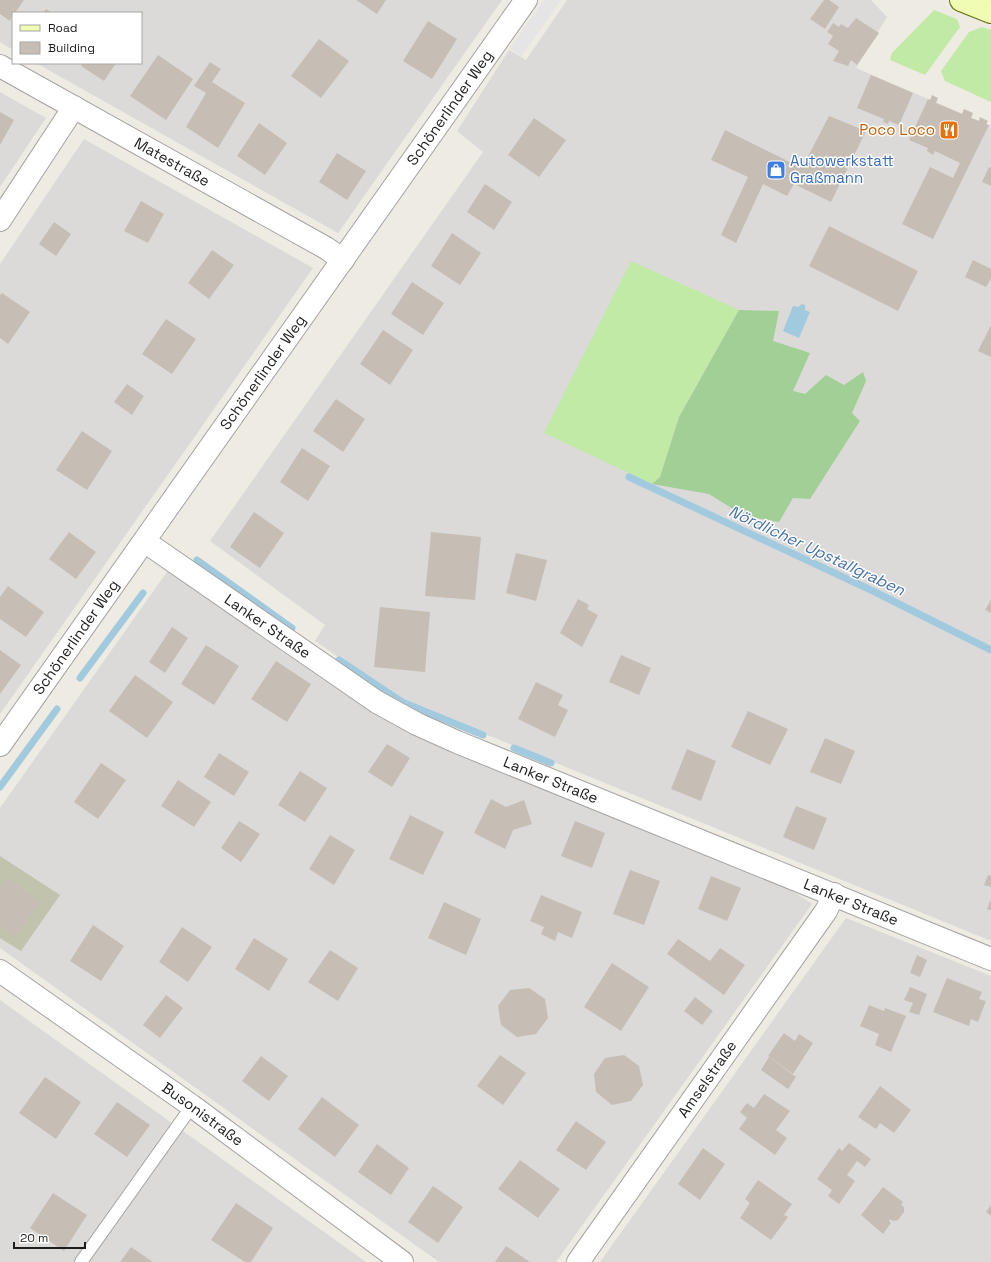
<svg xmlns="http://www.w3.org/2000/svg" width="991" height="1262" viewBox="0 0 991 1262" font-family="'Space Grotesk',sans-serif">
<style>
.residential{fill:#dbdad9}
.construction{fill:#c1c3ad}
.grass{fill:#c1eaa6}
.forest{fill:#a1cf95}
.parking{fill:#e5e5e5}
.water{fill:#a1cade}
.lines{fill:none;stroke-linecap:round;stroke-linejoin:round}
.stream{stroke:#a1cade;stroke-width:7}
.building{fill:#c6beb5}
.lane-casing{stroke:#a4a4a4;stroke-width:14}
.street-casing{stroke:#a4a4a4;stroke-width:24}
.secondary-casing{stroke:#5e7502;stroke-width:24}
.lane{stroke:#fff;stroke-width:12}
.street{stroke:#fff;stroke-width:22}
.secondary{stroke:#f0fbb3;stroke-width:22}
.labels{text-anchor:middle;stroke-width:3;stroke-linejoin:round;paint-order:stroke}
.street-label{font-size:15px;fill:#1d1d1d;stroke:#fff}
.food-label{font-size:15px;fill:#c56008;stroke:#fff;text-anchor:end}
.shop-label{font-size:15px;fill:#366cbe;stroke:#fff;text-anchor:start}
.water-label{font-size:16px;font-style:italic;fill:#4771ae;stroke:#fff}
</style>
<rect width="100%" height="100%" fill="#eeebe2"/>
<!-- residential -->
<path class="residential" d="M0 0H502L338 233 36 63H141V13H13V50L0 42Z
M567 0H871L887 17 856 68 991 126V941L402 700 315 641 325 625 210 541 483 152 457 131 509 50 526 60Z
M0 92 46 118 0 187Z
M84 139 313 268 0 714V264Z
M169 569 385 718 438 746 788 888 812 904 556 1262H439L0 948V808Z
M846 918 991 976V1262H600Z
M0 1000 366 1262H0Z"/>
<!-- construction -->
<path class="construction" d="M0 856 60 895 21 951 0 938Z"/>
<!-- grass -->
<path class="grass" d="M934 10 957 19 960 27 925 75 890 60 892 53Z
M982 27 991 30V102L945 81 941 71 969 32Z
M631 261 739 310 679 416 660 477 652 484 544 433Z"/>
<!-- forest -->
<path class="forest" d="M739 310 779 311 773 341 810 353 793 391 805 394 826 375 844 385 863 372 866 381 852 413 860 421 810 499 793 498 779 522 744 516 709 494 652 484 660 477 679 417Z"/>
<!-- parking -->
<path class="parking" d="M544 0H561L521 57 510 48Z"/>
<!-- water -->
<path class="water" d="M802 304 805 305V310L810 312 799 338 783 331 793 306 798 307Z"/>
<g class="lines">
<!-- stream -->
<path class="stream" d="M629 477 875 592 991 650
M197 560 292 628
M339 660 402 702 483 735
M80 678 143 593
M514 748 551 763
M0 787 57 709"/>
</g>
<!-- building -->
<path class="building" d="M0 0H24L15 13H13L10 21 0 14Z
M356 0H386L377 14Z
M824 0H829L839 7 825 29 810 19Z
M46 9 52 13H43Z
M856 18 879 33 857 65 851 60 848 66 833 61 839 51 828 44 833 36 827 32 833 23 839 27 841 24 848 28Z
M428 21 457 39 432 79 403 61Z
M319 39 349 61 321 98 291 76Z
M158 55 193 79 166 120 130 96Z
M210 62 221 69 212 82 245 103 218 148 186 127 206 93 194 86Z
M83 63H116L104 81 81 66Z
M871 75 913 93 899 125 889 121 888 124 883 122 884 119 857 108Z
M932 95 938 98 936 103 962 114 964 109 973 113 971 118 979 121 980 117 988 121 986 124 989 125 933 239 902 224 930 167 953 178 960 163 935 151 933 155 927 151 928 148 909 140 928 99 930 100Z
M0 112 14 120 0 145Z
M829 116 866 131 831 202 794 184 787 196 763 184 736 243 721 235 748 177 711 160 725 130 802 168Z
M534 118 566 140 539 177 508 155Z
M259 123 287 143 265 175 237 156Z
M337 153 366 171 347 200 319 182Z
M989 167 991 168V186L982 182Z
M485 184 512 202 494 230 467 212Z
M141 201 164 214 148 243 124 231Z
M54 222 71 234 56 256 39 244Z
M829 226 918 271 898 311 809 266Z
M452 233 481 253 460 285 431 266Z
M212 250 234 265 209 299 188 283Z
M973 260 991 269V279L986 287 965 277Z
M412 282 444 303 423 335 391 314Z
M2 293 30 312 8 344 0 338V295Z
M166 319 196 339 172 374 142 354Z
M991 325V357L978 351Z
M383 330 413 350 390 385 360 364Z
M127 384 144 396 132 415 114 402Z
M336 399 365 419 343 452 313 431Z
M82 431 112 451 87 490 56 470Z
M302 448 330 466 308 501 280 482Z
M254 512 284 533 260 568 230 547Z
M69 532 96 552 76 579 49 559Z
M431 532 481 537 475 600 425 596Z
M516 553 547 560 536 601 506 593Z
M8 586 44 612 26 637 0 619V597Z
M578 599 589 605 587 609 598 615 582 647 560 633Z
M991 600V613L985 610Z
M380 607 430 612 425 672 374 667Z
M172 627 188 638 165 673 149 662Z
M206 645 239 666 214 705 181 684Z
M0 650 21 665 0 694Z
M621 655 651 668 639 695 609 682Z
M276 661 311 684 287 722 251 699Z
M135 675 173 702 147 738 109 711Z
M536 682 563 695 558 705 568 710 555 737 518 719Z
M748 711 788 729 770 765 731 747Z
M825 738 855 751 841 784 810 772Z
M387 744 410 758 392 787 368 772Z
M687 749 716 761 701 801 671 789Z
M219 753 249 772 234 796 204 777Z
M101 763 126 780 98 819 74 802Z
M300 771 327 788 305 822 278 805Z
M178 780 211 802 194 827 161 806Z
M491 799 506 807 524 800 532 824 513 830 505 849 474 833Z
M796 806 827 818 814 850 783 837Z
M410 815 444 832 423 875 389 859Z
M239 821 260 834 241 862 221 848Z
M575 821 605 833 592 868 561 856Z
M330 835 355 850 334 885 309 869Z
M630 870 660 881 644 925 613 914Z
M988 875 991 876V887L984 885Z
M711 876 741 888 727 921 698 909Z
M7 878 41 902 16 937 0 926V888Z
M541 895 582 912 572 938 558 932 555 941 541 934 544 927 530 921Z
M991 899V910L987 909Z
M444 902 481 919 466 955 428 938Z
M93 925 124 946 101 981 70 961Z
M182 927 212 947 188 982 159 962Z
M254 938 288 959 269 991 235 969Z
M678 939 710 961 720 948 745 965 724 995 667 954Z
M330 950 358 968 338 1001 308 982Z
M917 955 927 960 920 977 910 973Z
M612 963 649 987 621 1031 584 1007Z
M947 978 982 992 979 999 986 1001 978 1022 971 1019 969 1026 933 1012Z
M910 987 927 994 919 1015 909 1012 913 1003 904 1000Z
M529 988 545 999 548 1018 536 1034 517 1037 501 1025 498 1006 510 990Z
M166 995 183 1008 160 1038 143 1025Z
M695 997 713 1011 702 1025 684 1011Z
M869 1005 884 1011 885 1008 906 1016 891 1052 875 1045 879 1034 860 1026Z
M784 1033 795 1041 799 1034 813 1043 793 1074 768 1056Z
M500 1055 526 1073 503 1105 477 1086Z
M624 1055 639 1066 643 1085 631 1101 612 1105 596 1092 594 1074 605 1058Z
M261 1056 288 1076 269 1101 242 1081Z
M769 1057 796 1077 788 1089 761 1070Z
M45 1077 81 1102 56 1139 19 1113Z
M880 1086 911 1110 894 1133 880 1123 876 1129 858 1117Z
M764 1094 790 1111 776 1130 787 1138 775 1155 739 1129 747 1118 740 1112 747 1103 754 1108Z
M322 1097 359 1125 335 1157 298 1129Z
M117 1102 150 1125 127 1157 94 1134Z
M576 1121 606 1142 586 1170 556 1150Z
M849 1143 871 1159 865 1167 857 1161 847 1175 855 1181 839 1204 828 1196 832 1190 817 1179 839 1148 842 1151Z
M377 1144 409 1168 391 1195 358 1172Z
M703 1148 725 1164 700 1200 678 1184Z
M520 1160 560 1189 538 1218 498 1189Z
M758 1180 792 1204 784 1215 788 1217 771 1240 740 1218 750 1203 745 1199Z
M433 1186 463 1207 438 1243 408 1222Z
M883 1187 903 1202 901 1205 904 1207V1212L898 1220 893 1221 890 1219 889 1221 891 1223 883 1234 861 1215Z
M53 1193 87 1215 64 1251 30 1228Z
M236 1203 273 1228 251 1262H245L211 1240Z
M991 1205V1216L986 1212Z
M506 1246 530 1262H495Z
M131 1247 153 1262H120Z"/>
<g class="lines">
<!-- lane casing -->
<g class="lane-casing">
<path id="lane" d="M81 1262 192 1106"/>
</g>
<!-- street casing -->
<g class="street-casing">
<g id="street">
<path id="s1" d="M0 66 326 248 343 260"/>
<path d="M0 220 74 107"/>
<path id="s2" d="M144 541 377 702 417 724 457 742 991 959"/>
<path id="s3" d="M0 745 526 0"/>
<path id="s4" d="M0 971 192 1106 402 1262"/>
<path id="s5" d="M578 1262 826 911 834 894"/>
</g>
</g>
<!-- secondary casing -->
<g class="secondary-casing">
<path id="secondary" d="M961 0 991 12"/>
</g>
<!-- lane -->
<use href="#lane" class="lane"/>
<!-- street -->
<use href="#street" class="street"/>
<!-- secondary -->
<use href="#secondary" class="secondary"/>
</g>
<!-- icons -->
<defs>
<g id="restaurant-square" transform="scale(1)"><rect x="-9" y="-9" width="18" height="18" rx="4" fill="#e8710a" stroke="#fff"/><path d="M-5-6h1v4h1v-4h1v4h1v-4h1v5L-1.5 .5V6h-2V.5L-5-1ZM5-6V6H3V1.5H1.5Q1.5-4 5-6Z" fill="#fff"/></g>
<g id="shop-square" transform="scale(1)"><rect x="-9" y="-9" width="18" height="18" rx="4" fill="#3f7fe0" stroke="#fff"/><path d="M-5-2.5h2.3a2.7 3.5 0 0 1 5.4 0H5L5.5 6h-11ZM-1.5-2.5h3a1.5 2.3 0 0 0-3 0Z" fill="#fff"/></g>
</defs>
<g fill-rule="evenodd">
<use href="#restaurant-square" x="949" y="130"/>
<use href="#shop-square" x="776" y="170"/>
</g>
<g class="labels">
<!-- street labels -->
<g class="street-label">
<text dy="5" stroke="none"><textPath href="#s3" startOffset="780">Schönerlinder Weg</textPath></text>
<text dy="5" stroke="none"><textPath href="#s1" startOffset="197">Matestraße</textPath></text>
<text dy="5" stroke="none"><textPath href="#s3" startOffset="456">Schönerlinder Weg</textPath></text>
<text dy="5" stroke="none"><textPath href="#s2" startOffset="150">Lanker Straße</textPath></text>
<text dy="5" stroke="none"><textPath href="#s3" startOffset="132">Schönerlinder Weg</textPath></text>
<text dy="5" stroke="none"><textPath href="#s2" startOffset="474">Lanker Straße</textPath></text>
<text dy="5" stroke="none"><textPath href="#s2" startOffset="798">Lanker Straße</textPath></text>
<text dy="5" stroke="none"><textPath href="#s5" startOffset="224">Amselstraße</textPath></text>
<text dy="5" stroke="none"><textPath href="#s4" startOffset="248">Busonistraße</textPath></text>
</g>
<!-- food labels -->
<g class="food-label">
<text x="935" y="135">Poco Loco</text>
</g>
<!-- shop labels -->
<g class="shop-label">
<text x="790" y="166">Autowerkstatt<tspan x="790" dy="17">Graßmann</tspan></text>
</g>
<!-- water labels -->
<g class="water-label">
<text transform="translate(817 550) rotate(25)" y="6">Nördlicher Upstallgraben</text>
</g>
</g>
<!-- legend -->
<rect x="12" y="12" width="130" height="52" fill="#ffffff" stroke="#a5a5a5"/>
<rect x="20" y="25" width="20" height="6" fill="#f0fbb3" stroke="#a5a5a5"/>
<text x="48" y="32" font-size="12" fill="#1d1d1d">Road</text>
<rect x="20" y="42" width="20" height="12" fill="#c6beb5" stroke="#a5a5a5"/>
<text x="48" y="52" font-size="12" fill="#1d1d1d">Building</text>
<!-- scale -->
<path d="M14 1242v6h71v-6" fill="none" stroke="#1d1d1d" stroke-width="2"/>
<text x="20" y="1242" font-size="12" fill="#1d1d1d" stroke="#ffffff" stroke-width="3" paint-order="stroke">20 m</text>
</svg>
